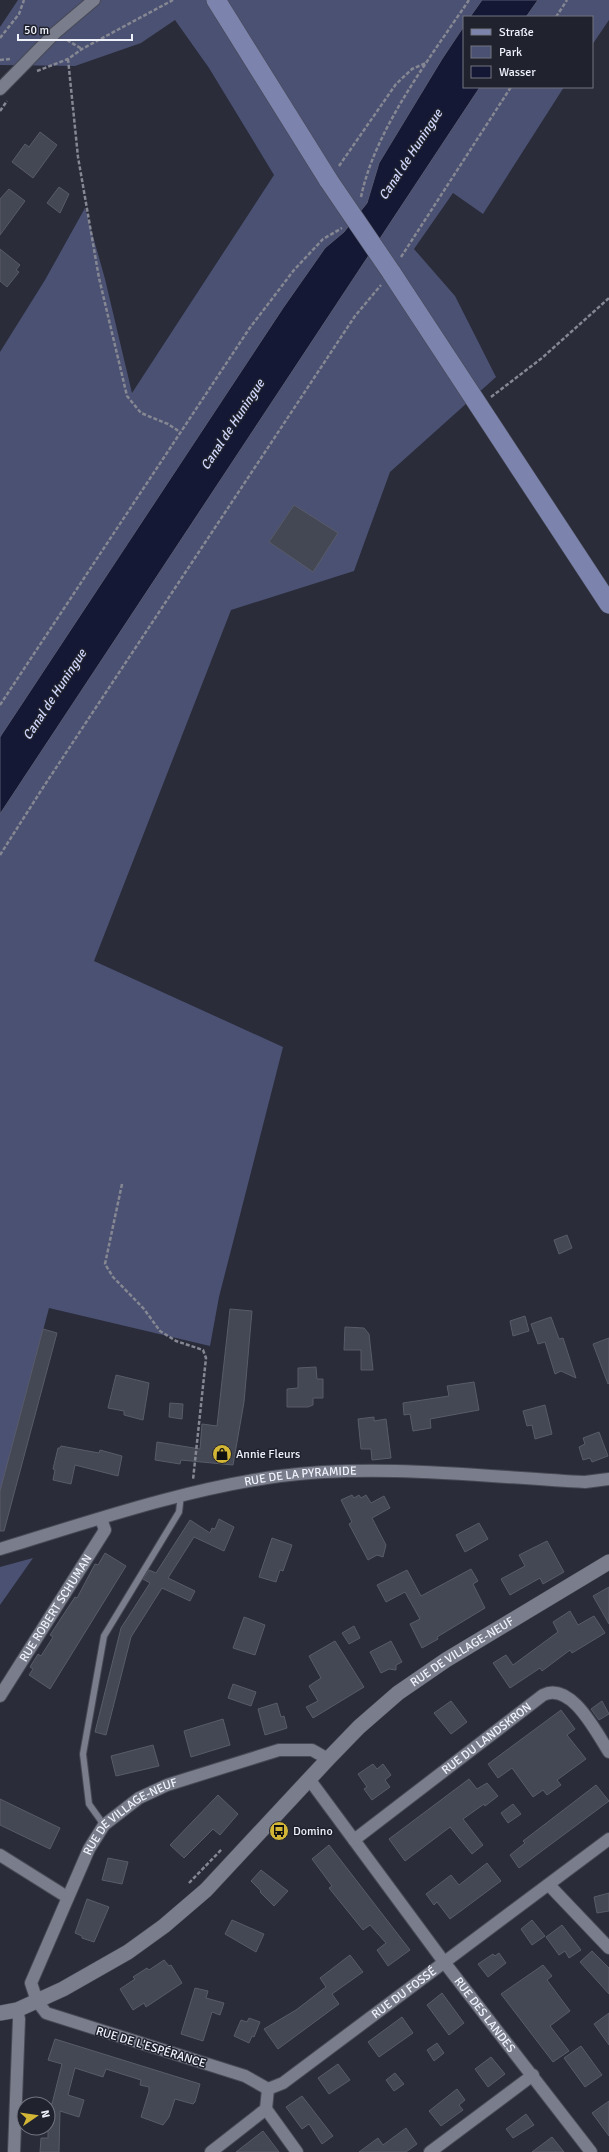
<svg xmlns="http://www.w3.org/2000/svg" width="609" height="2152" viewBox="0 0 609 2152" font-family="Signika,sans-serif">
<style>
.green{fill:#4b5172}
.water{fill:#141835;stroke:#565970}
.building{fill:#444754;stroke:#585b69}
.lines{fill:none;stroke-linecap:round;stroke-linejoin:round}
.service-casing{stroke:#474955;stroke-width:8}
.minor-casing{stroke:#474955;stroke-width:14}
.tertiary-casing{stroke:#474955;stroke-width:16}
.primary-casing{stroke:#474955;stroke-width:20}
.path{stroke:#858792;stroke-width:2.5;stroke-dasharray:4 2;stroke-linecap:butt}
.service{stroke:#7a7d8c;stroke-width:6}
.minor{stroke:#7a7d8c;stroke-width:12}
.tertiary{stroke:#7a7d8c;stroke-width:15}
.primary{stroke:#7c84ae;stroke-width:19}
.primary-bridge-casing{stroke:#474955;stroke-width:20;stroke-linecap:butt}
.primary-bridge{stroke:#7c84ae;stroke-width:19}
.labels{text-anchor:middle;stroke-width:3;stroke-linejoin:round;paint-order:stroke}
.poi-label{font-size:12px;fill:#f0f2fb;stroke:#20222e;text-anchor:start}
.street-label{font-size:12px;fill:#f0f2fb;stroke:#20222e}
.water-label{font-size:13px;font-style:italic;fill:#d0d7fc;stroke:#20222e}
</style>
<rect width="100%" height="100%" fill="#2a2c39"/>
<!-- green -->
<path class="green" d="M18 0H609V20L592 45V17H464V87H564L483 214 453 193 414 249 455 296 496 377 390 472 354 571 231 610 94 961 283 1047 219 1297 210 1346 49 1308 0 1493V352L45 280 85 208 105 279 132 393 274 175 209 68 175 20 141 43 75 66 0 65V27Z
M33 1558 0 1605V1567Z"/>
<!-- water -->
<path class="water" d="M482 0H538L526 17H470Z
M464 26V87H480L0 814V737L283 308 325 248 344 232 367 203 379 163 442 59Z"/>
<!-- building -->
<path class="building" d="M40 132 57 145 33 178 12 162 25 144 29 147Z
M59 187 69 194 60 213 47 203Z
M9 189 25 201 0 235V199Z
M0 249 20 265 16 270 19 272 7 287 0 281Z
M294 505 338 533 313 572 269 542Z
M567 1235 572 1248 559 1254 554 1240Z
M230 1309 252 1311 244 1402 233 1465 181 1460 180 1464 155 1460 157 1442 200 1449 202 1424 217 1426Z
M525 1316 529 1331 513 1336 510 1321Z
M551 1317 559 1339 563 1338 576 1378 561 1371 555 1374 545 1342 538 1344 531 1324Z
M345 1327 364 1328 369 1334 373 1370H361V1350H344Z
M43 1329 57 1333 4 1531H0V1491Z
M609 1338V1383L608 1384 593 1344Z
M316 1367 317 1379H323V1398H313V1405L308 1407H287V1389L298 1388V1368Z
M116 1375 149 1383 143 1420 124 1415V1411L108 1408Z
M474 1382 479 1410 430 1419 431 1428 413 1431 410 1414 404 1415 403 1403 449 1396 447 1386Z
M170 1403 183 1404 182 1419 169 1417Z
M545 1405 552 1434 535 1439 532 1425 527 1426 523 1411Z
M374 1417V1421L386 1419 391 1458 372 1460 371 1449H361L358 1419Z
M599 1432 608 1456 592 1462 590 1458 583 1460 579 1447 585 1444 583 1438Z
M61 1446 99 1453 100 1450 122 1456 118 1476 75 1465 71 1484 53 1480 55 1470 53 1469 58 1448H60Z
M352 1495 354 1498 359 1495 361 1498 366 1495 371 1503 384 1496 390 1508 372 1518 386 1545 383 1557 377 1555 368 1560 349 1524 352 1522 341 1500Z
M219 1519 234 1527 224 1551 194 1537 168 1578 195 1591 190 1601 162 1588 131 1637 106 1735 95 1732 121 1628 150 1583 143 1579 149 1570 156 1573 190 1520 210 1533 212 1528 215 1529Z
M479 1523 488 1539 465 1552 456 1535Z
M272 1538 292 1545 283 1571 280 1570 276 1582 259 1577Z
M547 1541 564 1572 543 1584 540 1578 510 1595 501 1579 525 1566 519 1555Z
M105 1553 126 1566 50 1689 29 1675 33 1669 30 1667 38 1654 41 1656 53 1637 50 1635 75 1597 77 1598 95 1564 98 1565Z
M471 1569 478 1581 473 1584 485 1608 437 1637 438 1639 422 1648 410 1624 420 1619 405 1592 386 1602 377 1585 407 1570 421 1596Z
M609 1587V1624L593 1596Z
M570 1611 578 1625 594 1616 605 1633 572 1653 570 1650 542 1671 540 1668 510 1688 493 1663 506 1655 513 1665 558 1632 553 1622Z
M244 1617 265 1625 255 1655 233 1648Z
M354 1626 360 1638 349 1644 342 1633Z
M335 1641 364 1687 313 1718 306 1707 318 1701 309 1686 321 1678 309 1656Z
M391 1641 402 1662 396 1665V1670L389 1669 381 1673 370 1652Z
M233 1684 256 1692 251 1706 228 1698Z
M451 1701 467 1722 451 1734 434 1713Z
M602 1701 609 1714 599 1720 591 1709Z
M277 1703 281 1717 284 1716 287 1728 265 1735 258 1709Z
M561 1710 575 1729 567 1735 586 1759 557 1780 561 1785 547 1795 543 1790 533 1797 512 1768 498 1778 488 1764Z
M223 1719 230 1745 191 1757 184 1731Z
M153 1745 159 1766 116 1776 111 1756Z
M373 1764 377 1769 383 1764 391 1775 385 1780 390 1787 372 1800 364 1789 367 1787 358 1774Z
M469 1779 477 1789 487 1783 498 1796 485 1806 484 1804 463 1819 483 1845 472 1854 450 1827 405 1861 389 1839Z
M596 1785 609 1801 519 1868 510 1855 525 1843 523 1841Z
M218 1795 238 1814 220 1835 213 1829 184 1858 170 1845Z
M0 1799 60 1828 50 1849 0 1825Z
M513 1804 521 1814 508 1823 501 1813Z
M329 1845 410 1950 388 1966 377 1950 386 1943 370 1925 363 1930 329 1888 332 1886 312 1859Z
M108 1858 128 1862 122 1884 102 1880Z
M487 1863 501 1881 450 1919 437 1902 434 1905 426 1894 451 1875 459 1885Z
M261 1870 288 1891 274 1906 260 1892 261 1891 251 1881Z
M609 1893V1911L597 1913 594 1897Z
M87 1899 109 1907 94 1942 82 1938V1936L75 1933Z
M232 1920 264 1934 256 1952 225 1934Z
M532 1920 545 1936 532 1945 521 1929Z
M562 1925 581 1950 569 1958 565 1951 559 1955 546 1937Z
M592 1951 609 1968V1994L580 1962Z
M499 1953 506 1963 488 1977 478 1964 493 1954 495 1956Z
M350 1955 363 1972 332 1994 339 2004 278 2049 264 2029 296 2010 326 1987 320 1978Z
M164 1960 169 1966 171 1965 182 1983 146 2007 144 2003 133 2010 120 1989 135 1979 133 1977 147 1968 149 1970Z
M543 1965 552 1976 547 1980 570 2011 550 2026 569 2051 553 2062 501 1994Z
M195 1988 208 1991 206 1998 224 2003 220 2015 212 2012 203 2041 181 2034Z
M442 1993 464 2023 449 2035 427 2005Z
M609 2013V2045L594 2024Z
M402 2017 413 2033 379 2057 368 2042Z
M249 2018 260 2022 254 2037 252 2036 249 2043 234 2036 241 2020 247 2022Z
M55 2039 200 2084 195 2102 193 2104 175 2099 169 2117 163 2125 141 2117 149 2091V2087L140 2085 141 2080 106 2069 103 2077 75 2068 68 2095 84 2100 79 2117 60 2111 59 2152H40L41 2138H48V2103L52 2104 62 2064 48 2060Z
M437 2043 444 2053 434 2061 427 2050Z
M581 2046 602 2075 585 2087 564 2058Z
M491 2057 505 2074 488 2087 475 2069Z
M338 2064 350 2080 329 2094 318 2078Z
M395 2073 404 2084 394 2091 386 2080Z
M457 2089 465 2100 459 2105 463 2110 441 2126 429 2111Z
M302 2096 333 2136 322 2144 309 2124 302 2129 286 2107Z
M609 2101V2136L592 2113Z
M526 2114 534 2125 513 2138 506 2129Z
M406 2128 417 2144 406 2152H359L378 2138 383 2145Z
M263 2131 279 2152H236Z
M552 2137 564 2152H532Z"/>
<g class="lines">
<!-- service casing -->
<g class="service-casing">
<path id="service" d="M104 1825 89 1804 83 1754 104 1636 179 1512 181 1495"/>
</g>
<!-- minor casing -->
<g class="minor-casing">
<g id="minor">
<path d="M0 89 55 33 94 0"/>
<path id="s1" d="M0 1549C92 1521 185 1489 280 1476 378 1463 487 1477 585 1482L609 1479"/>
<path id="s2" d="M0 1696 105 1530 101 1519"/>
<path id="s3" d="M309 1779 444 1962 591 2152"/>
<path id="s4" d="M354 1840 543 1695C571 1681 596 1732 609 1752"/>
<path d="M0 1855 67 1897"/>
<path d="M549 1885 609 1948"/>
<path id="s5" d="M268 2089 245 2076 46 2013 37 2001 31 1983 89 1849 104 1825 139 1798 167 1785 279 1750H312L328 1759"/>
<path d="M266 2109 297 2152"/>
<path d="M14 2152 19 2019 17 2010"/>
<path id="s6" d="M211 2152 266 2109 268 2089 283 2083 609 1839"/>
<path d="M430 2152 533 2075"/>
</g>
</g>
<!-- tertiary casing -->
<g class="tertiary-casing">
<g id="tertiary">
<path id="s7" d="M0 2013 17 2010 63 1989 128 1952 164 1926 206 1890 328 1759 359 1727 398 1693 446 1660 609 1562"/>
</g>
</g>
<!-- primary casing -->
<g class="primary-casing">
<path id="primary" d="M216 0 329 181
M391 272 609 604"/>
</g>
<!-- path -->
<path class="path" d="M556 17 567 0
M0 38 19 14 24 0
M67 40 82 49
M68 59 78 157 99 278 127 396 141 413 168 424 180 432
M0 60 10 59
M37 71 68 59 82 49 173 0
M0 111 7 101
M339 166 396 84 412 69 426 63
M361 197C375 129 430 58 469 0
M401 257 511 87
M491 397 542 358 609 298
M0 705 249 329 294 270 323 239 342 228
M0 855 44 786 355 316 381 285
M122 1184 105 1264 113 1277 144 1309 160 1331 176 1341 203 1350 206 1358 193 1480
M189 1883 222 1849"/>
<!-- service -->
<use href="#service" class="service"/>
<!-- minor -->
<use href="#minor" class="minor"/>
<!-- tertiary -->
<use href="#tertiary" class="tertiary"/>
<!-- primary -->
<use href="#primary" class="primary"/>
<!-- primary-bridge casing -->
<g class="primary-bridge-casing">
<path id="primary-bridge" d="M329 181 391 272"/>
</g>
<!-- primary-bridge -->
<use href="#primary-bridge" class="primary-bridge"/>
</g>
<!-- icons -->
<defs>
<g id="shop-disc" transform="scale(1)"><circle r="9.5" fill="#d3b635" stroke="#20222e"/><path d="M-5-2.5h2.3a2.7 3.5 0 0 1 5.4 0H5L5.5 6h-11ZM-1.5-2.5h3a1.5 2.3 0 0 0-3 0Z" fill="#111"/></g>
<g id="bus-disc" transform="scale(1)"><circle r="9.5" fill="#d3b635" stroke="#20222e"/><path d="M-5-6H5V4H4V6H2V4H-2V6H-4V4H-5ZM-3.5-4V0h7V-4ZM-3.5 1.2v1.5H-2V1.2ZM2 1.2v1.5H3.5V1.2Z" fill="#111"/></g>
</defs>
<g fill-rule="evenodd">
<use href="#shop-disc" x="222" y="1454"/>
<use href="#bus-disc" x="279" y="1831"/>
</g>
<g class="labels">
<!-- poi labels -->
<g class="poi-label">
<text x="236" y="1458">Annie Fleurs</text>
<text x="293" y="1835">Domino</text>
</g>
<!-- street labels -->
<g class="street-label">
<text dy="4" stroke="none"><textPath href="#s1" startOffset="310">RUE DE LA PYRAMIDE</textPath></text>
<text dy="4" stroke="none"><textPath href="#s2" startOffset="104">RUE ROBERT SCHUMAN</textPath></text>
<text dy="4" stroke="none"><textPath href="#s7" startOffset="594">RUE DE VILLAGE-NEUF</textPath></text>
<text dy="4" stroke="none"><textPath href="#s4" startOffset="167">RUE DU LANDSKRON</textPath></text>
<text dy="4" stroke="none"><textPath href="#s5" startOffset="469">RUE DE VILLAGE-NEUF</textPath></text>
<text dy="4" stroke="none"><textPath href="#s6" startOffset="257">RUE DU FOSSÉ</textPath></text>
<text dy="4" stroke="none"><textPath href="#s3" startOffset="294">RUE DES LANDES</textPath></text>
<text transform="translate(151 2047) rotate(17)" y="4">RUE DE L'ESPÉRANCE</text>
</g>
<!-- water labels -->
<g class="water-label">
<text transform="translate(410 154) rotate(-57)" y="5">Canal de Huningue</text>
<text transform="translate(232 424) rotate(-57)" y="5">Canal de Huningue</text>
<text transform="translate(54 694) rotate(-57)" y="5">Canal de Huningue</text>
</g>
</g>
<!-- legend -->
<rect x="463" y="16" width="130" height="72" fill="#20222e" stroke="#737580"/>
<rect x="471" y="29" width="20" height="6" fill="#7c84ae" stroke="#737580"/>
<text x="499" y="36" font-size="12" fill="#f0f2fb">Straße</text>
<rect x="471" y="46" width="20" height="12" fill="#4b5172" stroke="#737580"/>
<text x="499" y="56" font-size="12" fill="#f0f2fb">Park</text>
<rect x="471" y="66" width="20" height="12" fill="#141835" stroke="#737580"/>
<text x="499" y="76" font-size="12" fill="#f0f2fb">Wasser</text>
<!-- north arrow -->
<g transform="translate(36 2116) rotate(77)"><circle r="19" fill="#20222e" stroke="#737580"/>
<path d="M0-3L7 15L0 10L-7 15Z" fill="#d3b635"/>
<text y="-6" font-size="11" font-weight="bold" text-anchor="middle" fill="#f0f2fb">N</text>
</g>
<!-- scale -->
<path d="M18 34v6h114v-6" fill="none" stroke="#f0f2fb" stroke-width="2"/>
<text x="24" y="34" font-size="12" fill="#f0f2fb" stroke="#20222e" stroke-width="3" paint-order="stroke">50 m</text>
</svg>
